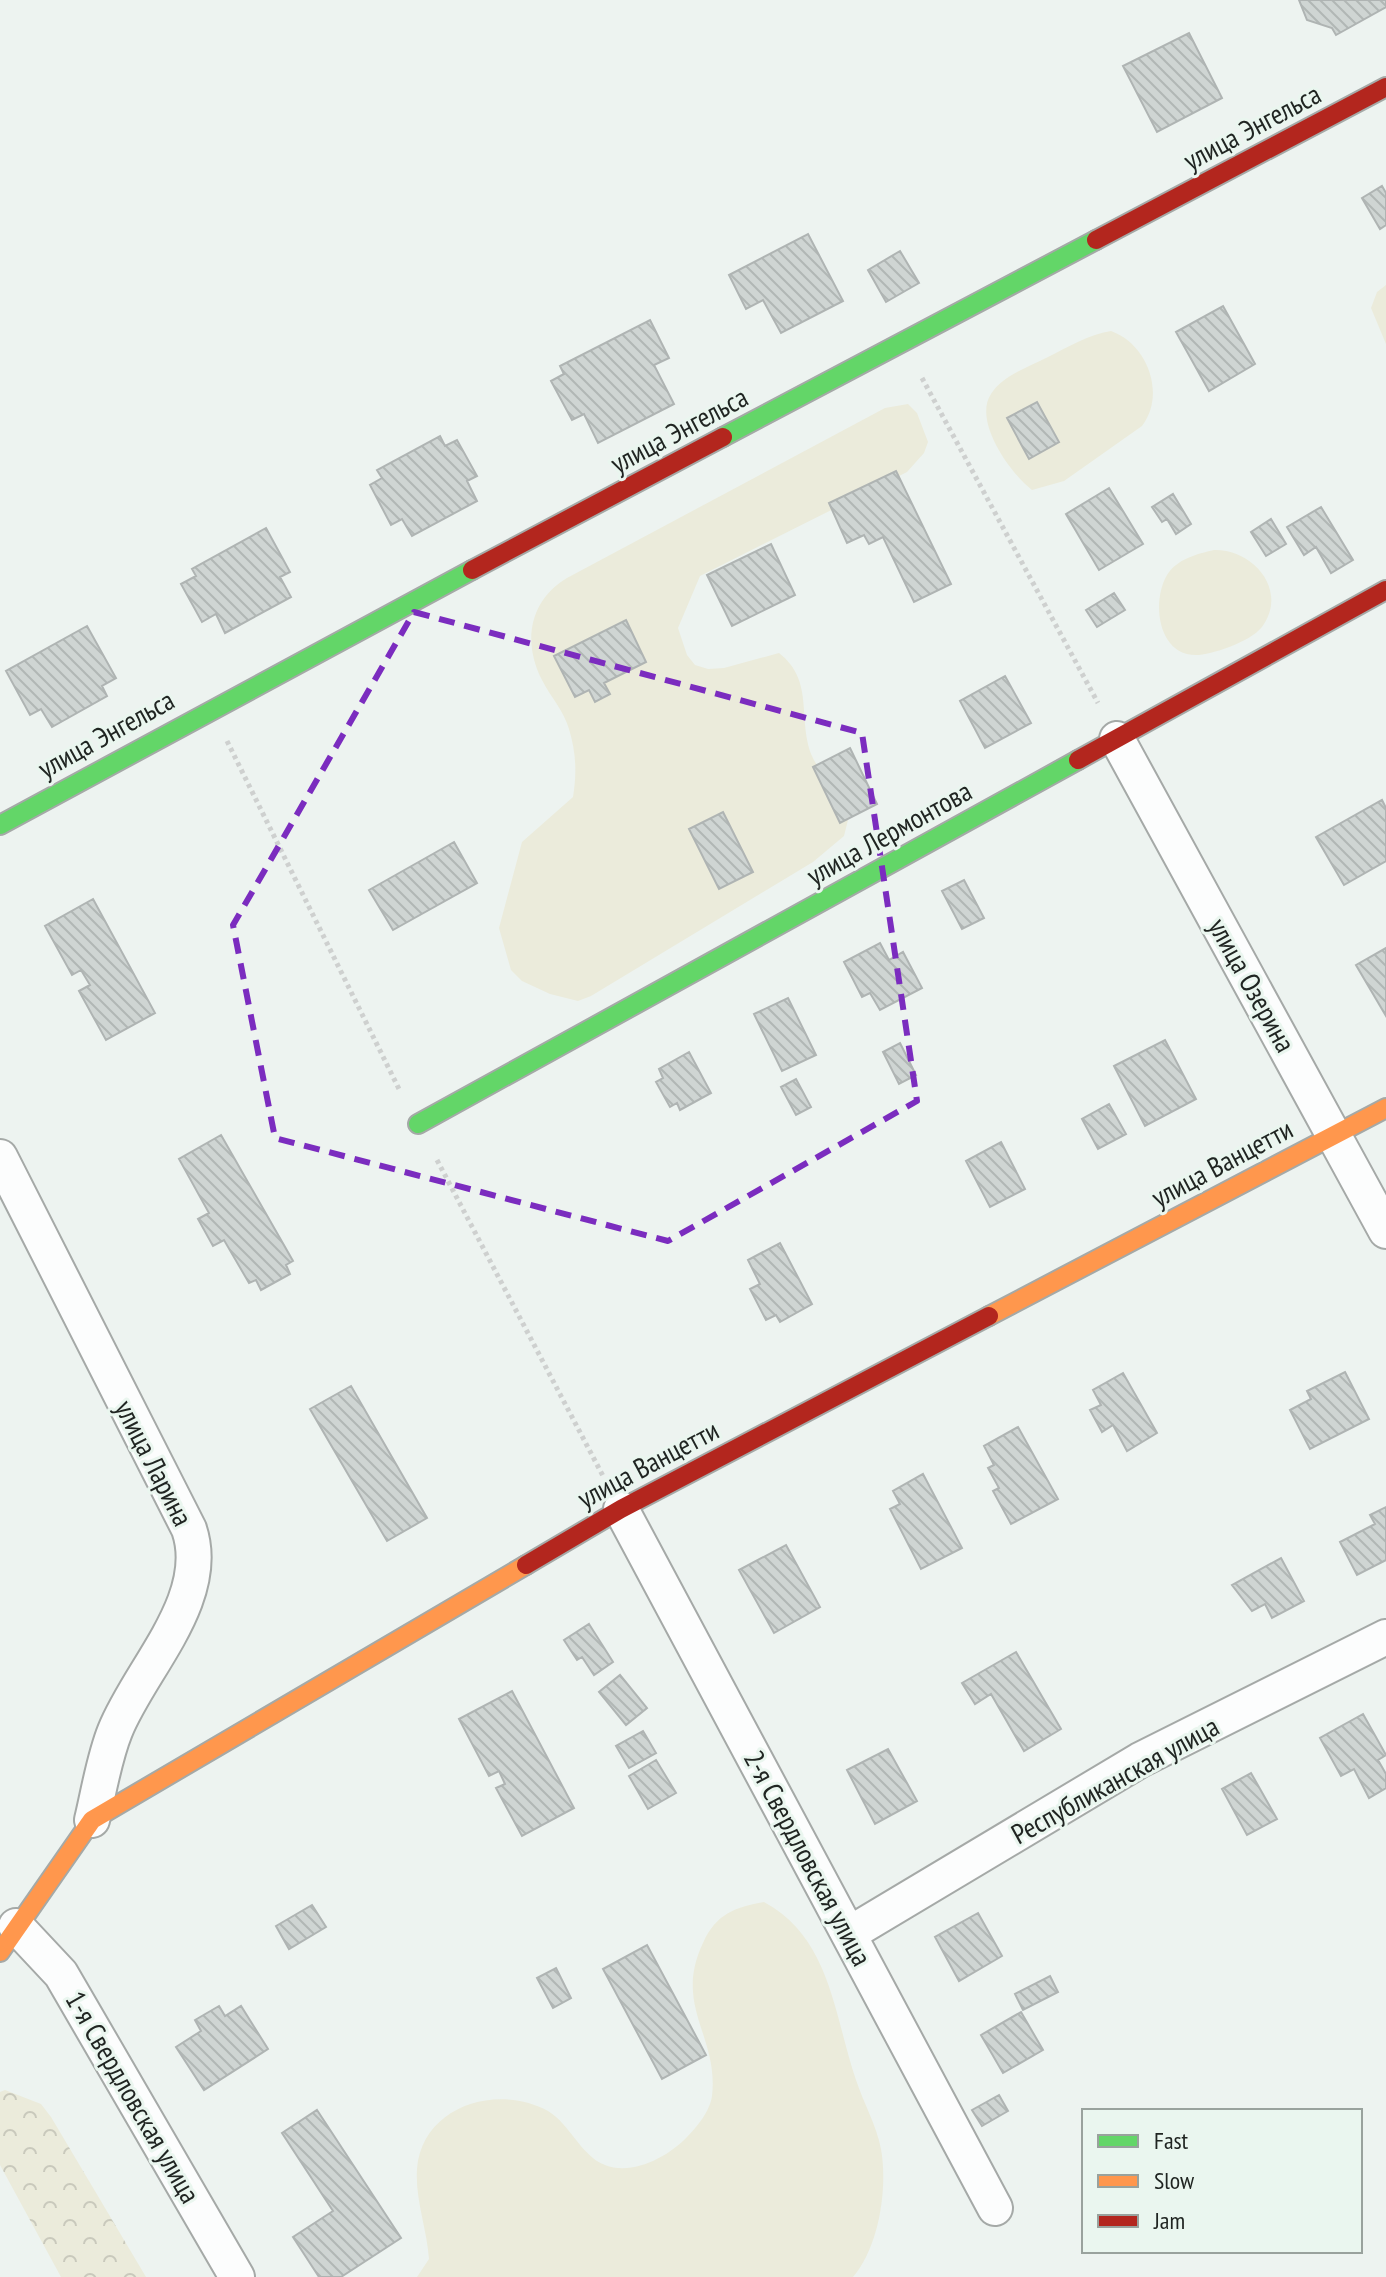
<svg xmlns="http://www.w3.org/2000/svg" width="1386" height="2277" viewBox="0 0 1386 2277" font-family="'PT Sans Narrow',sans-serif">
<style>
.forest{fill:url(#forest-crowns)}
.green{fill:#ebebdb}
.building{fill:url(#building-back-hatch);stroke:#afb4b3;stroke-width:2}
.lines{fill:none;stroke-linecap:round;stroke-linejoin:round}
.street-casing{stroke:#a5a9a7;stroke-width:38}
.fast-casing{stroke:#a5a9a7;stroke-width:22}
.slow-casing{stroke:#a5a9a7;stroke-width:22}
.jam-casing{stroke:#a5a9a7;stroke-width:22}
.path{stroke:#ced0cf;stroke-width:5;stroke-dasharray:4 4;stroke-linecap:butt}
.street{stroke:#fcfdfd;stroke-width:34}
.fast{stroke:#63d668;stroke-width:18}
.slow{stroke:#ff974d;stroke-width:18}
.jam{stroke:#b3261e;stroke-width:18}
.marked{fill:none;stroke:#7b2cbf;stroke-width:6;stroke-dasharray:16 10;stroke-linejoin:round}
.labels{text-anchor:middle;stroke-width:6;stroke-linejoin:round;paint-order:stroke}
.street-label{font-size:28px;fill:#202522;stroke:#eaf6ef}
</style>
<defs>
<pattern id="forest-crowns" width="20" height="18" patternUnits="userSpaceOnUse" patternTransform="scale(2)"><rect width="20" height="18" fill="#ebebdb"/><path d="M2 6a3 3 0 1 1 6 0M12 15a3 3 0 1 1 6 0" fill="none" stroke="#c9c9bc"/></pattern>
<pattern id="building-back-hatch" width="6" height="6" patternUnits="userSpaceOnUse" patternTransform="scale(2)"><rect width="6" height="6" fill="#cfd5d3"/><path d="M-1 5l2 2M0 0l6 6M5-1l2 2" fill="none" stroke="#b1b7b5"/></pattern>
</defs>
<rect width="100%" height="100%" fill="#edf3f0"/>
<!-- forest -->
<path class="forest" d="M5 2090 41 2104 51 2117 146 2277H61L0 2165V2092Z"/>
<!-- green -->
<path class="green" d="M1386 285V344L1371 308 1377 292Z
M1111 331C1148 344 1166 395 1142 426L1064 481 1032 490C1010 473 973 421 991 394 1003 375 1029 367 1048 357 1068 347 1088 335 1111 331Z
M908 404 917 413 928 442 924 453 907 472 700 576 678 628 687 655 695 665 708 669 724 668 779 653C815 681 797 719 812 756 819 772 840 795 850 812L844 836 813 862 591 996 578 1001 550 994 522 981 511 970 499 928 522 842 573 797C577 773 576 752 569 729 564 711 550 696 542 680 522 641 530 600 567 578L885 408Z
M1214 550C1252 549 1287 588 1264 624 1255 640 1217 653 1199 655 1158 658 1151 602 1167 575 1177 559 1197 554 1214 550Z
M764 1902C831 1938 834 2016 856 2080 864 2104 876 2124 881 2149 888 2188 879 2247 853 2277H417L429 2259C427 2229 415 2199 417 2169 422 2106 497 2083 548 2111 570 2124 581 2156 605 2165 632 2176 668 2157 687 2137 697 2127 710 2111 712 2096 719 2036 673 2006 703 1943 716 1914 735 1907 764 1902Z"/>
<!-- building -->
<path class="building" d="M1299 0H1386V7L1336 35 1332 28 1307 20Z
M1189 33 1222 98 1157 132 1123 66Z
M1382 186 1386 193V225L1380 229 1362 198Z
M808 234 843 301 781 333 763 300 746 309 729 275Z
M900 251 919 283 886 302 868 270Z
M1223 306 1255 364 1209 391 1176 332Z
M650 320 669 358 654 365 674 404 598 443 584 414 572 420 551 381 564 374 560 366Z
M1037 402 1059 442 1029 459 1007 418Z
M440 436 445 446 457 440 477 476 467 481 477 501 412 536 402 519 391 525 370 485 382 478 377 470Z
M896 471 951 584 914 602 883 537 869 544 864 535 847 543 829 503Z
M1109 488 1143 544 1099 570 1066 514Z
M1173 494 1191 524 1176 534 1167 519 1162 522 1152 507Z
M1321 507 1353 560 1331 573 1316 547 1304 555 1287 527Z
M1271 519 1286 544 1266 556 1251 532Z
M266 528 290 572 280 577 291 597 225 633 216 614 202 622 181 584 196 576 192 569Z
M771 544 795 595 732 626 707 575Z
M1114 593 1125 610 1097 627 1086 610Z
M626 620 646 662 604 683 610 694 595 702 589 690 575 697 554 656Z
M87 626 116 678 102 686 107 696 52 727 41 709 30 715 6 671Z
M1005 676 1031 723 985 748 960 701Z
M850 748 877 804 840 823 813 767Z
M1382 800 1386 808V861L1344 885 1316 837Z
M723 812 753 872 719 889 689 829Z
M454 842 477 883 393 930 369 890Z
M964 880 984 918 962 929 942 891Z
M93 899 155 1013 106 1040 79 991 90 985 81 970 72 975 45 926Z
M880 943 889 960 903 952 922 988 880 1010 870 993 862 997 844 962Z
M1386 948V1016L1356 965Z
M788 998 816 1055 782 1071 754 1014Z
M1165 1040 1196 1099 1145 1126 1114 1066Z
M900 1043 916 1075 899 1084 883 1052Z
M689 1052 711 1093 680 1110 677 1103 670 1107 656 1082 663 1078 659 1069Z
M796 1079 811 1107 796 1115 781 1087Z
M1109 1104 1126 1134 1098 1149 1082 1119Z
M221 1135 293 1261 286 1265 290 1274 261 1290 256 1280 249 1283 224 1240 213 1246 198 1219 209 1213 179 1159Z
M1001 1142 1025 1189 990 1207 966 1161Z
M780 1243 812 1304 780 1322 776 1315 766 1320 750 1289 760 1284 748 1260Z
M1345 1372 1369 1419 1310 1449 1290 1410 1311 1399 1307 1391Z
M1123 1373 1157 1433 1127 1451 1113 1425 1102 1432 1090 1410 1101 1405 1093 1390Z
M351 1386 427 1518 387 1541 310 1409Z
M1018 1427 1058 1499 1011 1524 993 1491 999 1488 988 1468 994 1465 984 1446Z
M923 1474 962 1548 921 1569 890 1509 900 1504 893 1491Z
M1386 1507V1560L1357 1575 1340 1542 1375 1524 1370 1515Z
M786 1545 820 1607 774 1633 739 1570Z
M1281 1558 1304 1601 1272 1618 1265 1604 1252 1611 1232 1585Z
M589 1624 613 1662 594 1675 582 1657 577 1660 564 1640Z
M1016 1652 1061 1729 1024 1751 991 1694 975 1704 962 1683Z
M620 1675 647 1708 626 1725 599 1692Z
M512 1691 574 1808 522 1836 496 1788 505 1784 499 1771 489 1776 459 1719Z
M1363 1714 1386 1755 1378 1760 1386 1774V1788L1369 1798 1354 1769 1341 1776 1320 1738Z
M643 1731 656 1753 629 1768 616 1746Z
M888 1749 917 1801 875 1824 847 1770Z
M656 1760 676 1793 648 1809 629 1776Z
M1251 1773 1277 1819 1247 1835 1222 1789Z
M312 1905 326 1927 289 1949 276 1926Z
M978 1913 1002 1956 959 1981 935 1937Z
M647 1945 706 2055 662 2079 603 1969Z
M556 1968 571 1998 553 2008 537 1978Z
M1050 1976 1058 1992 1023 2010 1015 1994Z
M219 2006 225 2016 241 2006 268 2049 204 2090 176 2047 201 2031 195 2020Z
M1021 2012 1043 2050 1003 2073 981 2035Z
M999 2095 1008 2111 982 2126 972 2110Z
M317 2110 401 2238 341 2277H319L293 2237 333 2211 282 2133Z"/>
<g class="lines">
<!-- street casing -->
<g class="street-casing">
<path id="street" d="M1117 739 1386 1231
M0 1157 189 1529C213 1599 139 1670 115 1731 104 1758 99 1791 92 1820
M621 1509 995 2208
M16 1926 61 1974 237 2277
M849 1934 1140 1760 1386 1637"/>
</g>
<!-- fast casing -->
<g class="fast-casing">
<path id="fast" d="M723 437 1096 240
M0 825 472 570
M418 1124 1078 760"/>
</g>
<!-- slow casing -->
<g class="slow-casing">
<path id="slow" d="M989 1316 1386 1108
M0 1952 92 1820 526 1565"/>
</g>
<!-- jam casing -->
<g class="jam-casing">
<path id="jam" d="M1096 240 1386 87
M472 570 723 437
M1078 760 1386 590
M526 1565 621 1509 989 1316"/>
</g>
<!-- path -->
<path class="path" d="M922 378 1098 703
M227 741 400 1091
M437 1160 603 1476"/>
<!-- street -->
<use href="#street" class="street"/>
<!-- fast -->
<use href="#fast" class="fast"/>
<!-- slow -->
<use href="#slow" class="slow"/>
<!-- jam -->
<use href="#jam" class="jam"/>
</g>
<!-- marked area -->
<path class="marked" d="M414 612 862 733 917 1101 668 1241 275 1138 233 925Z"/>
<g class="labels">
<!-- street labels -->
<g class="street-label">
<text transform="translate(1252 127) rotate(-28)" y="10">улица Энгельса</text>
<text transform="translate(679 430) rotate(-28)" y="10">улица Энгельса</text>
<text transform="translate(106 734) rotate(-29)" y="10">улица Энгельса</text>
<text transform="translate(889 833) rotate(-29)" y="10">улица Лермонтова</text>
<text transform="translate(1252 985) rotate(61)" y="10">улица Озерина</text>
<text transform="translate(1222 1163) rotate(-28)" y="10">улица Ванцетти</text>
<text transform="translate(154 1463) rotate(63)" y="10">улица Ларина</text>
<text transform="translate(648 1464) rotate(-28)" y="10">улица Ванцетти</text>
<text transform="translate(1115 1780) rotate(-29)" y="10">Республиканская улица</text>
<text transform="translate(808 1858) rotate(62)" y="10">2-я Свердловская улица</text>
<text transform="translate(133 2097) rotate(60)" y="10">1-я Свердловская улица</text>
</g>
</g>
<!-- legend -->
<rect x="1082" y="2109" width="280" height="144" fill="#eaf6ef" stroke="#99a29d" stroke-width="2"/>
<rect x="1098" y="2135" width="40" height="12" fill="#63d668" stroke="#99a29d" stroke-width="2"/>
<text x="1154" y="2149" font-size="24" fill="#202522">Fast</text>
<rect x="1098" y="2175" width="40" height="12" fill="#ff974d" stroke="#99a29d" stroke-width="2"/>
<text x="1154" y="2189" font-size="24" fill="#202522">Slow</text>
<rect x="1098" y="2215" width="40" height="12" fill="#b3261e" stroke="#99a29d" stroke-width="2"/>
<text x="1154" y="2229" font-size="24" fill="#202522">Jam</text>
</svg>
